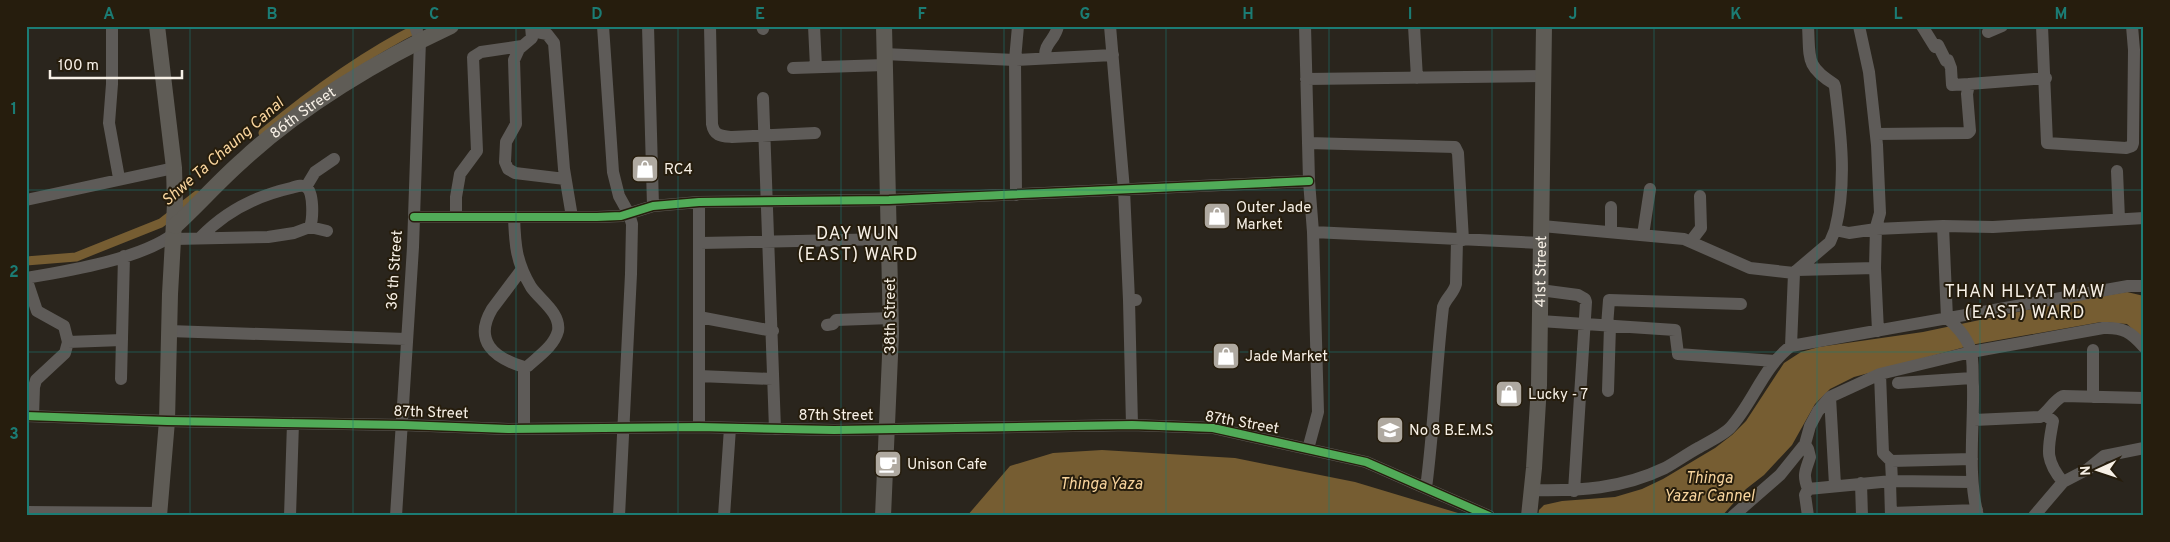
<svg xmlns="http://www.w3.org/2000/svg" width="2170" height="542" viewBox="0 0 2170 542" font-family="Overpass,sans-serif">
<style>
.water{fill:#765d32}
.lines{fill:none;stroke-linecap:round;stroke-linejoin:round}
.canal{stroke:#765d32;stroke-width:9}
.minor{stroke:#5e5b58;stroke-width:12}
.major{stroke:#5f5c56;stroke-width:16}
.cycleway-casing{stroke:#261d0d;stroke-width:11}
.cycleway{stroke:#51ab58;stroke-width:8}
.grid{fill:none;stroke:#1b7c74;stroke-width:1;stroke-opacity:0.55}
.labels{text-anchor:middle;stroke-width:4;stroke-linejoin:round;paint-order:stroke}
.street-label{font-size:15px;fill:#f7f0e6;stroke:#261d0d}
.poi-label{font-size:15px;fill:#f7f0e6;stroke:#261d0d;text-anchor:start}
.water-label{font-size:16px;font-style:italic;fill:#f9d59e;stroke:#261d0d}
.quarter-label{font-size:18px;letter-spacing:1px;fill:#f7f0e6;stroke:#261d0d}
.neatline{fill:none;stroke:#1b7c74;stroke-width:2}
.grid-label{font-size:16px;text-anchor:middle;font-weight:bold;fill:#1b7c74}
</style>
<rect width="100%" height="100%" fill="#2a251d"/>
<!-- water -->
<path class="water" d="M2127 292 2144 296V340L2127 324 2101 322 1976 344 1854 377 1830 389 1815 404 1792 445 1764 475 1746 489 1722 516H1538L1539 510 1544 505 1562 501 1615 497 1642 489 1663 479 1715 448 1732 435 1746 421 1784 363 1801 352 1819 347 1923 332 2060 303Z
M1102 450 1235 458 1355 482 1468 516H967L1010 466 1053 453Z"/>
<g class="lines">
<!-- canal -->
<path class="canal" d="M263 133C311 93 363 55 419 27
M26 261 76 257 161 223 197 195"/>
<!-- minor -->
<path class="minor" d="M112 26V84L109 123 119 178
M531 26 532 38 519 49 514 60 516 124 506 142 505 162 508 169 515 173 565 179
M603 26 613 172 619 196 629 214 632 224 631 274 619 516
M648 26 653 206
M710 26 712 124C714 136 721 136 732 137L815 133
M762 26 763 29
M814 26 816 67
M1018 26 1015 60 1113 55
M1110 26 1124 190 1129 300
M1305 26 1309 181 1313 232 1541 243
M1414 26 1417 78
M1808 26C1810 58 1805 66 1834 84L1835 87C1841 135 1847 183 1835 230
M1859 26 1869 72 1877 145 1880 213 1876 227 1875 268 1878 331
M2042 26 2047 143 2126 148 2132 146 2133 143 2134 50 2132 26
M532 31 547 34 554 43 564 169 572 217
M1988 32 2002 26
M884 54 1015 60 1016 195
M1045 58C1044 42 1055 41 1058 26
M793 68 885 65
M1306 79 1544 76
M1969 84 2046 78
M763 98 775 429
M1876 134 1968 133 1970 131 1967 94 1969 84 1952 85 1951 68 1948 60 1946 61 1938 45 1935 47 1922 26
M1308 143 1455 147 1458 153 1463 240
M2117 171 2119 219
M306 187 315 172 334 159
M26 200 174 168
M414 217H597L621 216 653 206 699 202 889 200 1309 181
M456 217V197L460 174 477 151 473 57 481 52 522 46
M514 217C515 245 516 262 531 287 540 300 561 313 558 331 554 346 539 356 528 366L524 367V429
M1542 226 1684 239 1750 268 1794 273 1797 270 1875 268
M1611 232V207
M1643 235 1650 189
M201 237C226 211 256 196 291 188 295 187 302 184 306 187 314 192 313 219 310 227
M174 239 268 237 294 233 310 227 327 231
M1691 241 1701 228 1700 196
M700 243 890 239
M522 269 492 309C473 341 494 358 524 367
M1797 270 1830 242 1835 230 1849 233 1876 229 1943 226
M26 278 37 311 64 326 68 342 65 353 36 380 34 387 33 416
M26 278C68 271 142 259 175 233
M1540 290 1578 295 1585 299 1586 302 1574 491
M699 317 773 331
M1540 321 1675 330 1678 354 1775 361
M827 325 833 324 836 320 891 318
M1607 326 1609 300 1741 304
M169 331 406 339
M68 342 122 340
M1791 346 1794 273
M1880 374 1883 453 1891 461 1892 481
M699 376 773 379
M121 379 124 256
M1898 383 1972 378
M1608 391 1610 326
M1830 397 1835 485
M2093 397V350
M2044 414 2053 421C2048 449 2044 459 2063 482
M26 416 167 421 403 425 508 429 699 427 834 430 1132 425 1213 428 1366 462 1489 516
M1974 420 2040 417C2049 411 2054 400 2063 396L2144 398
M1132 425 1129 300H1136
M699 427V202
M1805 444 1808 449 1810 457C1806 470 1802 474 1808 489
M1308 449 1318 412 1313 232
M1891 461 1972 459
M1890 481 1891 516
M1861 483 1862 516
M1426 488C1434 428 1436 367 1443 307 1446 298 1454 293 1456 284L1457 240
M1532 490C1580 491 1621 489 1665 468 1676 462 1687 454 1698 448 1708 442 1722 436 1730 428 1753 403 1763 367 1791 346L2128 286H2144
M26 512 159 513
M1891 513 1977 510
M290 516 293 423
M396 516 413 247 420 40 415 26
M724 516 730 428
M1733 516 1780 475 1805 444 1810 426 1818 411 1830 397 1880 374 1971 352 2103 328C2123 327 2131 332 2144 347
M1808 516 1805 495 1808 489 1892 481 1972 482
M1978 516C1967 474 1974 429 1973 386 1972 375 1974 359 1970 348 1966 337 1956 325 1947 318L1943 226 1993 227 2144 218
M2034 516 2063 482 2088 469 2104 456 2144 448"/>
<!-- major -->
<g class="major">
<path d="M157 26 174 168 175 204 170 294 167 421 159 516"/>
<path id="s1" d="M175 226C198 205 219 181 243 160 300 107 380 59 451 26"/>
<path d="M883 516 891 333 884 26"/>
<path id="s2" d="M1529 516 1534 468 1539 385 1544 26"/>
</g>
<!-- cycleway casing -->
<g class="cycleway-casing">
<path id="cycleway" d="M414 217H597L621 216 653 206 699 202 889 200 1309 181
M26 416 167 421 403 425 508 429 699 427 834 430 1132 425 1213 428 1366 462 1489 516"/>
</g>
<!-- cycleway -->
<use href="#cycleway" class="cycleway"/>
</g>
<!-- grid -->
<path class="grid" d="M190 26V516M353 26V516M516 26V516M678 26V516M841 26V516M1004 26V516M1166 26V516M1329 26V516M1492 26V516M1654 26V516M1817 26V516M1980 26V516M26 190H2144M26 352H2144"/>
<!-- icons -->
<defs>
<g id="shop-square" transform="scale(1.4375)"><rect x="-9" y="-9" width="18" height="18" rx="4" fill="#afa9a0" stroke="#261d0d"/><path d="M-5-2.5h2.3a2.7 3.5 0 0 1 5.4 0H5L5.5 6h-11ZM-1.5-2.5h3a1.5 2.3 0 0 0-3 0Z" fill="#fff"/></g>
<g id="school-square" transform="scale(1.4375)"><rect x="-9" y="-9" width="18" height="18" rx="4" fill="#afa9a0" stroke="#261d0d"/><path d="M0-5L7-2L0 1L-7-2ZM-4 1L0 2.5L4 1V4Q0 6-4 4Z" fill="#fff"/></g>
<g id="cafe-square" transform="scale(1.4375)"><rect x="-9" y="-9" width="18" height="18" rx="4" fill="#afa9a0" stroke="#261d0d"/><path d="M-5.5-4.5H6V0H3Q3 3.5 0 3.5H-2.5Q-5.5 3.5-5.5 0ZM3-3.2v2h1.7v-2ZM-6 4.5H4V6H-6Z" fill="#fff"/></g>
</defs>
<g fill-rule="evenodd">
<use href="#shop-square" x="645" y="169"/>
<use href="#shop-square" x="1217" y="216"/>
<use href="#shop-square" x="1226" y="356"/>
<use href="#shop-square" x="1509" y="394"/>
<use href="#school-square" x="1390" y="430"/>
<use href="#cafe-square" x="888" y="464"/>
</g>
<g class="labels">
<!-- street labels -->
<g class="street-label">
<text dy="5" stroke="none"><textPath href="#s1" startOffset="171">86th Street</textPath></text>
<text transform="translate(394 270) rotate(-86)" y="5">36 th Street</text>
<text dy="5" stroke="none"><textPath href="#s2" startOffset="245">41st Street</textPath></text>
<text transform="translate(890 316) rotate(-90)" y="5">38th Street</text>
<text transform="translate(431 412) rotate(2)" y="5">87th Street</text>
<text x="836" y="420">87th Street</text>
<text transform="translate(1242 422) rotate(10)" y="5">87th Street</text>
</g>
<!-- poi labels -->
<g class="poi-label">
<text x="664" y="174">RC4</text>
<text x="1236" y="212">Outer Jade<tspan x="1236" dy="17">Market</tspan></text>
<text x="1245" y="361">Jade Market</text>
<text x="1528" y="399">Lucky - 7</text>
<text x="1409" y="435">No 8 B.E.M.S</text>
<text x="907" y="469">Unison Cafe</text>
</g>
<!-- water labels -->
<g class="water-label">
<text transform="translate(222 151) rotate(-41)" y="6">Shwe Ta Chaung Canal</text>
<text x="1709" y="483">Thinga<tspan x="1709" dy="18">Yazar Cannel</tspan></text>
<text x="1101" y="489">Thinga Yaza</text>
</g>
<!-- quarter labels -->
<g class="quarter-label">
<text x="858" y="239">DAY WUN<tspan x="858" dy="21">(EAST) WARD</tspan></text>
<text x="2025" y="297">THAN HLYAT MAW<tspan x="2025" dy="21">(EAST) WARD</tspan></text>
</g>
</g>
<!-- border -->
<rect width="2170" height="542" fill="none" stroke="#261d0d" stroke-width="55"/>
<!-- north arrow -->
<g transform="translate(2098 470) rotate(267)" stroke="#261d0d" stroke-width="4" paint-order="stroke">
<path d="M0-4L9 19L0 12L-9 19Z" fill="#f7f0e6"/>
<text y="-8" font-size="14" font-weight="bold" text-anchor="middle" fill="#f7f0e6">N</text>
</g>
<!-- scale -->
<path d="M50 70v8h132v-8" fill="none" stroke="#f7f0e6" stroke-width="2.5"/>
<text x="58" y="70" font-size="15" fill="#f7f0e6" stroke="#261d0d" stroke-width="4" paint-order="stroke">100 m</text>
<rect x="28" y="28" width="2114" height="486" class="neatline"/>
<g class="grid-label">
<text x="109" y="19">A</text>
<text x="272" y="19">B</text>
<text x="434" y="19">C</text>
<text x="597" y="19">D</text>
<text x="760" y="19">E</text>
<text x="922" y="19">F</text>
<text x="1085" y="19">G</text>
<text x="1248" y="19">H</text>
<text x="1410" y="19">I</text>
<text x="1573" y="19">J</text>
<text x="1736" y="19">K</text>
<text x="1898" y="19">L</text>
<text x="2061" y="19">M</text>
<text x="14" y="114">1</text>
<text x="14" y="277">2</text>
<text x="14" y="439">3</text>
</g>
</svg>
